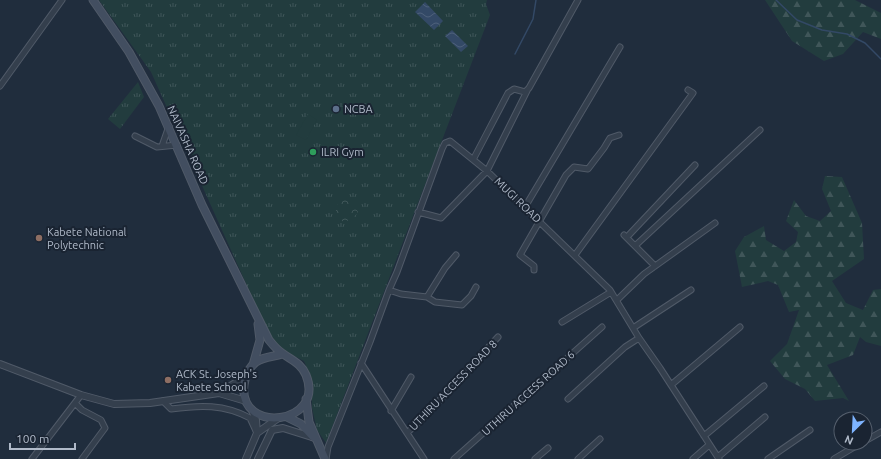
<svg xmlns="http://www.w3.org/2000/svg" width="881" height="459" viewBox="0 0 881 459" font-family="Ubuntu,sans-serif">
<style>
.grass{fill:url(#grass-tufts)}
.forest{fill:url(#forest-firs)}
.park{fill:url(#park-crowns)}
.pitch{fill:#223c3e}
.water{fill:url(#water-waves)}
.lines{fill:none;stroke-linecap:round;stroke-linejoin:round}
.stream{stroke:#334966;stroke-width:1.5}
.minor-casing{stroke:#505a68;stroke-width:7}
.tertiary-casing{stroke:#505a68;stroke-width:8}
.secondary-casing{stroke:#505a68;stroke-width:9}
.minor{stroke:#343f4d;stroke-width:5}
.tertiary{stroke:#343f4d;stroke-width:6}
.secondary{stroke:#424e60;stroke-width:7}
.service-dot{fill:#5c6f8a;stroke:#1a2432;stroke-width:1.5}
.leisure-dot{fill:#2e9e5b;stroke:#1a2432;stroke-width:1.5}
.education-dot{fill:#8d6e63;stroke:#1a2432;stroke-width:1.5}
.labels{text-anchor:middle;stroke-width:4;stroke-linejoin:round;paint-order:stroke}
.poi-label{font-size:11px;fill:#b0bac9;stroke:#1a2432;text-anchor:start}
.street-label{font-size:11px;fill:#b0bac9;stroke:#1a2432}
</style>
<defs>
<pattern id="grass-tufts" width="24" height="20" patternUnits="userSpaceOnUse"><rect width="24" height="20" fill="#223c3e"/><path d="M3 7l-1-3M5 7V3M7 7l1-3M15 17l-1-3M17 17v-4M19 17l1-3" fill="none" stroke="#405659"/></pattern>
<pattern id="forest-firs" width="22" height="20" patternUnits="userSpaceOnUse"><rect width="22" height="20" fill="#223c3e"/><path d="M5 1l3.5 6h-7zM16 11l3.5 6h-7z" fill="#405659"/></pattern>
<pattern id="park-crowns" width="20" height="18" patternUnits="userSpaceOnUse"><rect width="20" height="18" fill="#223c3e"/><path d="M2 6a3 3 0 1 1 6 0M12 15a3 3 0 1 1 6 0" fill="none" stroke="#405659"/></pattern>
<pattern id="water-waves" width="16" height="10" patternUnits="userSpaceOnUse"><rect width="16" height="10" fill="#334966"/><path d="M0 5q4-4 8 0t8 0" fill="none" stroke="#4e617b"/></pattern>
</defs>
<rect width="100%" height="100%" fill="#202d3d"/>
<!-- grass -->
<path class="grass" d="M99 0H487L486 4 490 15 326 443 317 430 312 408 311 377 304 361 279 348 270 337 151 72Z
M138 82 144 97 120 129 108 119Z"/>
<!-- forest -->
<path class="forest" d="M765 0H855L881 13V39L863 32 843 54 824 61 792 41Z
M825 176 842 177 862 223 864 259 832 281 846 303 863 310 873 290 881 289V346L866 342 860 337 853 355 827 365 849 401 843 398 815 401 805 389 785 379 770 361 787 344 799 310 789 312 778 285 768 281 742 287 735 251 744 237 764 226 766 240 784 251 796 242 798 232 786 221 794 200 806 216 820 221 831 211 822 189Z"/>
<!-- park -->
<path class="park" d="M339 198 352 200 358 212C351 222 344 223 334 219Z"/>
<!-- pitch -->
<path class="pitch" d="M308 114 317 120 306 140 296 135Z"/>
<!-- water -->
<path class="water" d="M425 2 443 21 434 30 415 12Z
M452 30 468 46 461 52 445 36Z"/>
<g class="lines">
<!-- stream -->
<path class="stream" d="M776 0 797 20 822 30 847 34 865 43 881 59
M515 54 533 19 536 0"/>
<!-- minor casing -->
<g class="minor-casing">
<path id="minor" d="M0 86 62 0
M135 136 157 147 177 145
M162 146 169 126
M474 158 508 93 514 89 525 92 529 88 578 0
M525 207 620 47
M418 212 441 218 487 171 527 91
M624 235 655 266
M627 237 695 165
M636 245 760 130
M575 255 693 93 688 90
M534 270V266L520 255 566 175 574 167 588 169 604 148 610 138 619 135
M389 290 401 294 427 297 435 302 462 305 471 296 476 287
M427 297 445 268 456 255
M617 300 644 274 715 223
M562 322 611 292
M633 328 691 290
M361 363 424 459
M671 385 740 327
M568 399 625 347 639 338
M163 401 171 409C200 405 224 404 250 418L256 431
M75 403 82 410 101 420 105 428 82 459
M391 411 411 377
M407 433 425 416 498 337
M704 436 764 386
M865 441 881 432
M718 457 765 417
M32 459 81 395
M326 459 328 447 370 342 389 290 397 272 442 149 445 143 450 141 487 171 610 290 639 338 660 368 719 459
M454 459 602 327
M535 459 548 448
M578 459 600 439
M693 459 709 445
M768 459 810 430
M834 459 861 443"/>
</g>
<!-- tertiary casing -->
<g class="tertiary-casing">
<path id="tertiary" d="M0 364 81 395 114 404 150 403 219 393 245 377
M219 393 246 401
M252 410 256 420 257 433
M246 459 257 433 277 419
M258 459 272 430 283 428 315 438"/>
</g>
<!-- secondary casing -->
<g class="secondary-casing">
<path id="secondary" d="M93 0 129 52 159 106 202 205 269 340C273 345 277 350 282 353 291 360 301 363 306 375 326 425 238 435 244 385 245 377 249 367 256 362 265 356 274 357 282 354
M253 365 260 340 258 324
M306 399 309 422 325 459
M287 417 301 424 313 437"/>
</g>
<!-- minor -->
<use href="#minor" class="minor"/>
<!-- tertiary -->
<use href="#tertiary" class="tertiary"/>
<!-- secondary -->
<use href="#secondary" class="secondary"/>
</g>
<!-- markers -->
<circle class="service-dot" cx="336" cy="109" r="4"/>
<circle class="leisure-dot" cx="313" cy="152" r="4"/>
<g class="education-dot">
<circle cx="39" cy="238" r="4"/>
<circle cx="168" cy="380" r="4"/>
</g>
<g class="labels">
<!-- poi labels -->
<g class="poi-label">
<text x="344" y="113">NCBA</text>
<text x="321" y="156">ILRI Gym</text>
<text x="47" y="236">Kabete National<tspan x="47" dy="13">Polytechnic</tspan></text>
<text x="176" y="378">ACK St. Joseph's<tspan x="176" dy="13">Kabete School</tspan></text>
</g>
<!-- street labels -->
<g class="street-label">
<text transform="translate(188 145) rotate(66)" y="4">NAIVASHA ROAD</text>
<text transform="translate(518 200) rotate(44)" y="4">MUGI ROAD</text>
<text transform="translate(453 385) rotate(-46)" y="4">UTHIRU ACCESS ROAD 8</text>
<text transform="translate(528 393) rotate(-42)" y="4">UTHIRU ACCESS ROAD 6</text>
</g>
</g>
<!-- north arrow -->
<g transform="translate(853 431) rotate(204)"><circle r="19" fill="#1a2432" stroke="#56606e"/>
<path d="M0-3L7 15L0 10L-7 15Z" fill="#7eb4ff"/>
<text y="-6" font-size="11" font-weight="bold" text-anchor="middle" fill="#b0bac9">N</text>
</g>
<!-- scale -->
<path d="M10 443v6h65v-6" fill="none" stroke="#b0bac9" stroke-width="2"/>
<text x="16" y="443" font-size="12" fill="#b0bac9" stroke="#1a2432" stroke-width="3" paint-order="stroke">100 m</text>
</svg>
